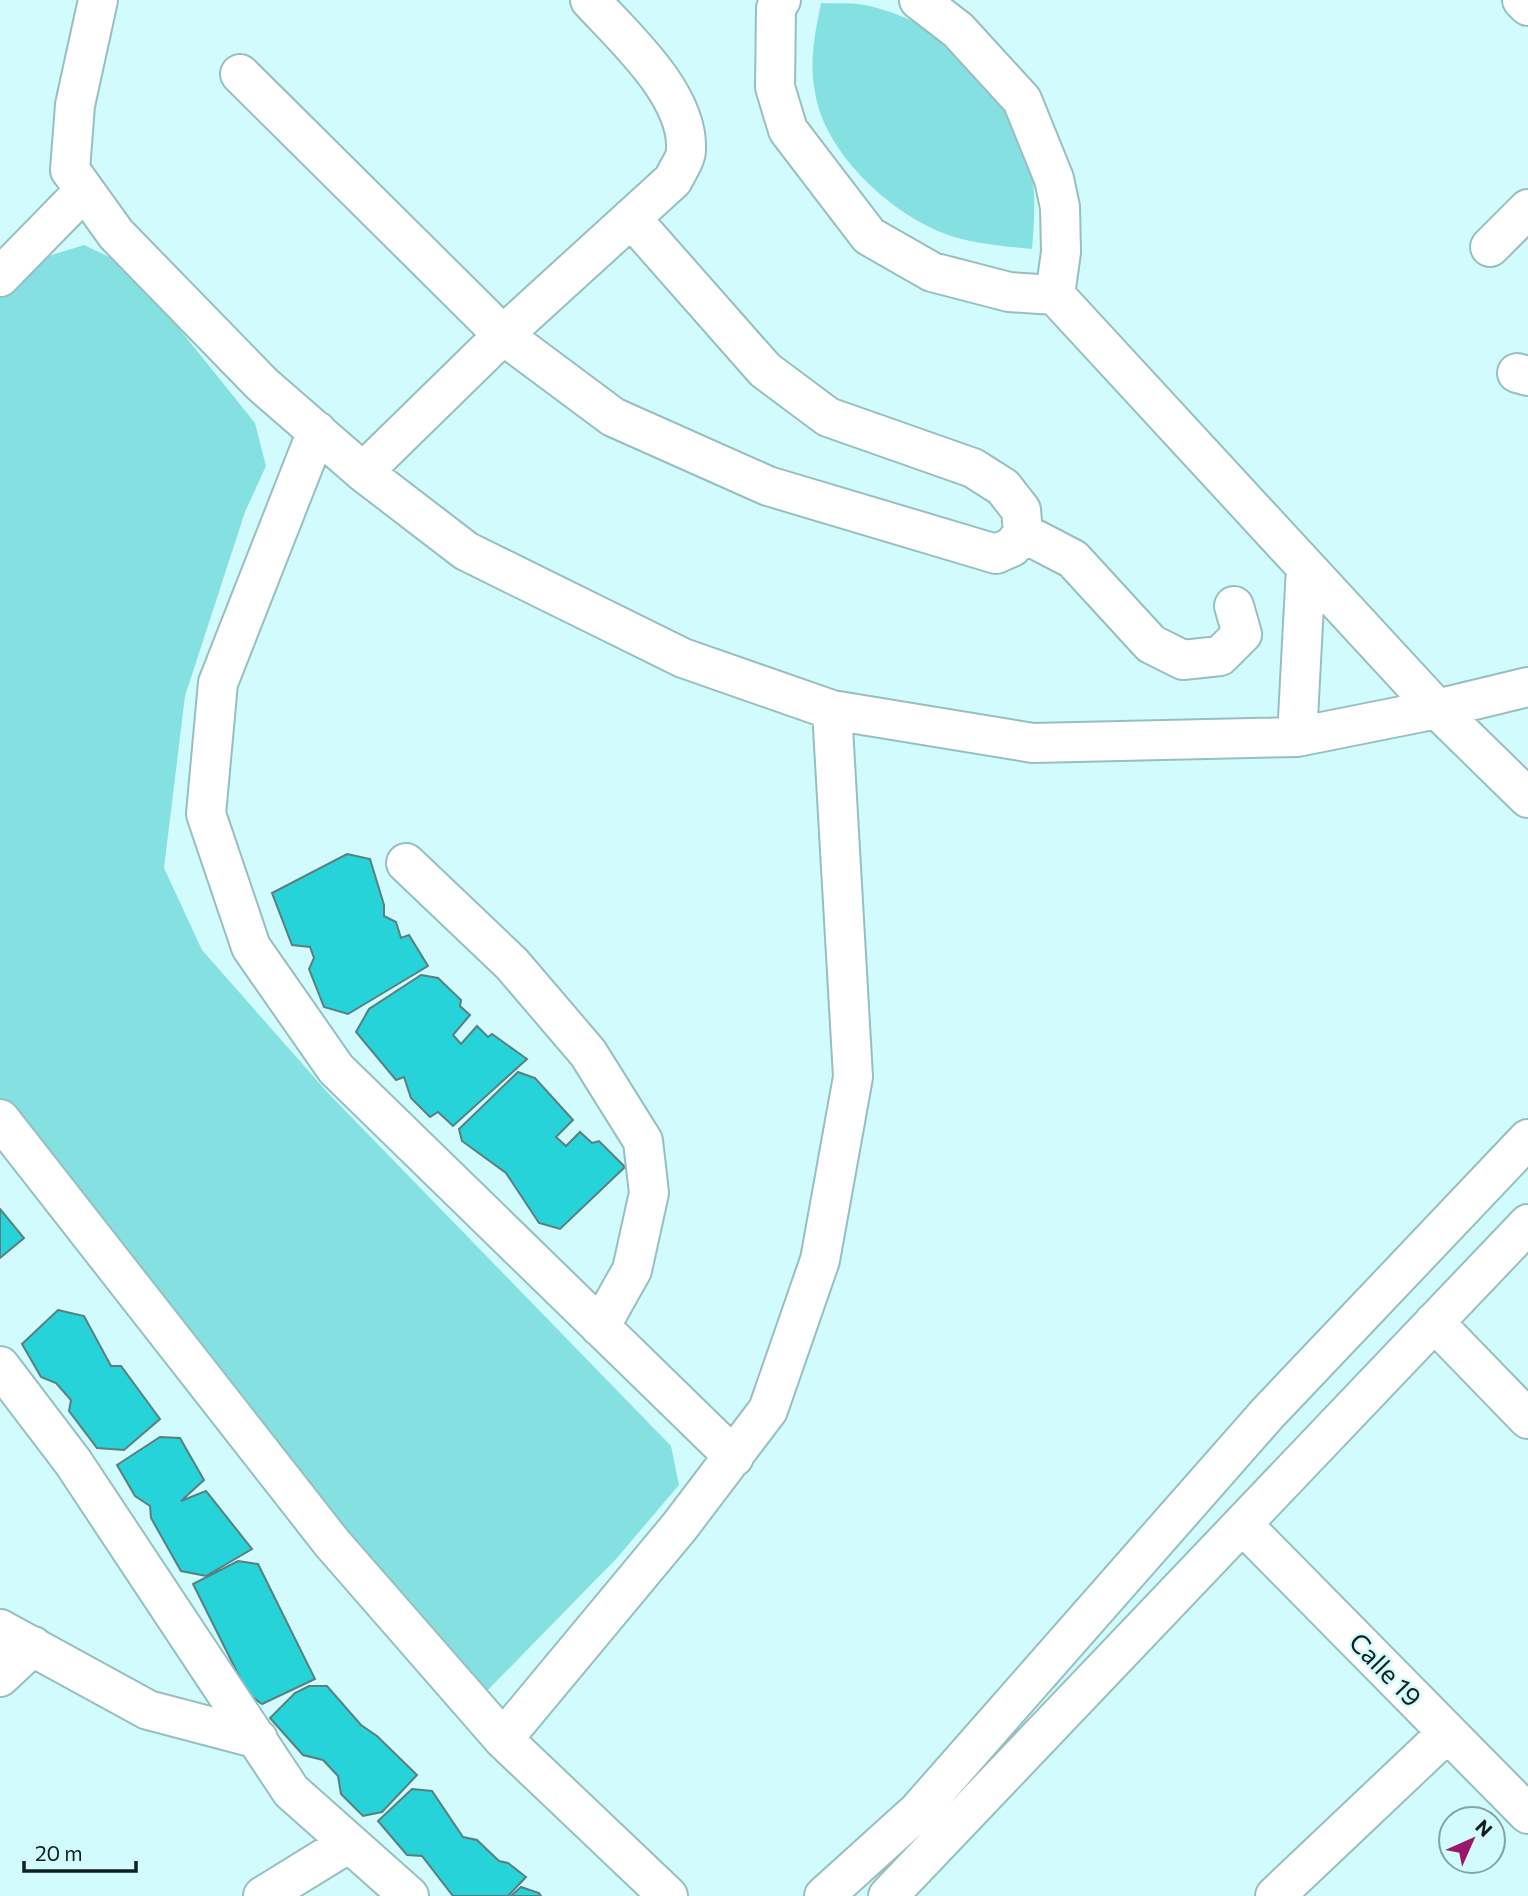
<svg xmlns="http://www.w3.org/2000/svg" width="1528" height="1896" viewBox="0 0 1528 1896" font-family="Commissioner,sans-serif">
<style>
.green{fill:#85e0e2}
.building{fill:#25d3d8;stroke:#597f80;stroke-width:2}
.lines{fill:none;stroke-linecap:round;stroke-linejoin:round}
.minor-casing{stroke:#97bfc0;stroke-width:42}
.minor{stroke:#fff;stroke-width:38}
.labels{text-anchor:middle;stroke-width:5;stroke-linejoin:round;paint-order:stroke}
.street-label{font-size:26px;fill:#0f1f1f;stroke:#d1fbfc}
</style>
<rect width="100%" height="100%" fill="#d1fbfc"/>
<!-- green -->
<path class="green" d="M821 3C836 4 854 2 869 6 893 11 938 30 957 46 992 76 1025 128 1032 174 1036 199 1034 224 1032 249 1003 246 970 244 943 233 889 212 824 152 815 92 809 61 815 33 821 3Z
M84 245 122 263 154 291 181 331 255 423 266 466 245 512 185 696 164 868 202 950 328 1093 671 1446 679 1485 616 1559 480 1698 0 1106V289L26 263Z"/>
<!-- building -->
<path class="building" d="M347 854 370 859 384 905V916L396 922 401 938 409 935 428 966 348 1014 324 1007 309 969 314 958 310 947 292 945 272 893Z
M421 975 438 978 461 1000 460 1006 470 1015 453 1035 461 1044 477 1026 488 1037 492 1034 527 1059 453 1126 438 1112 430 1117 411 1098 404 1077 396 1080 356 1032 369 1009Z
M518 1072 535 1078 573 1120 556 1137 566 1146 580 1132 592 1143 599 1141 625 1167 560 1229 539 1223 506 1173 462 1141 459 1129Z
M0 1209 24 1238 0 1258Z
M58 1310 84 1316 111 1366H121L160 1419 124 1450 97 1448 69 1411 71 1400 56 1383 41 1377 22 1344Z
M160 1437 180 1438 204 1480 181 1501 206 1491 252 1549 206 1576 181 1571 151 1518 150 1506 135 1496 117 1465Z
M238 1561 258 1564 315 1679 262 1704 248 1694 193 1584Z
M309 1686H327L361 1725 377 1736 417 1775 382 1812 363 1816 341 1794 338 1776 323 1760 303 1755 270 1718 295 1693Z
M412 1789 432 1791 463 1837 477 1840 499 1861 508 1863 526 1877 508 1896H453L422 1856 407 1855 378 1821Z
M521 1887 539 1893 541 1896H511Z"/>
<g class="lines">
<!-- minor casing -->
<g class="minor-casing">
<path id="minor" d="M98 0 75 105 70 170 116 234 262 384 363 472 466 551 683 658 832 710 1033 743 1297 737 1437 709 1528 687
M781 0 776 8 775 87 788 130 869 236 932 272 1009 292 1055 295 1061 252 1060 207 1054 179 1022 100 958 30 919 0
M1522 0 1528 6
M240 74 503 335 613 417 768 486 996 554 1012 547 1023 533 1021 510 1003 487 973 468 828 417 765 370 631 218
M1490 247 1528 209
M0 277 84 191
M1055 295 1437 709 1528 798
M1517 373 1528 376
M317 431 218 683 206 814 251 947 336 1069 734 1457
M363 472 503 335 673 180C677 171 686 159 686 150 689 95 624 37 590 0
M1023 533 1073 559 1151 644 1183 660 1220 656 1242 634 1234 606
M1297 737 1306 567
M406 863 512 964 588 1053 643 1141 649 1193 632 1270 600 1327
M0 1119 332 1543 503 1739 668 1896
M1434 1322 1528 1419
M0 1366 73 1462 291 1791 409 1896
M1243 1525 1528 1814
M0 1629 148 1710 258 1739
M0 1677 33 1646
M503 1739 680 1526 768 1410 820 1260 853 1077 832 710
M263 1896 349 1843
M824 1896 918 1811 1267 1414 1528 1139
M888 1896 1528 1224
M1275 1896 1447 1733"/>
</g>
<!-- minor -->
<use href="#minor" class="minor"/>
</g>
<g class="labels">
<!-- street labels -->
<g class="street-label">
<text transform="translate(1385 1670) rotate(46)" y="9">Calle 19</text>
</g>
</g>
<!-- north arrow -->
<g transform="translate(1472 1840) rotate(45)"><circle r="33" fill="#d1fbfc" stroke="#83a3a4" stroke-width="2"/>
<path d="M0-5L12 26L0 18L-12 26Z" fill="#9b176b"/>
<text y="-10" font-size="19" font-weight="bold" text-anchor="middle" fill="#0f1f1f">N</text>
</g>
<!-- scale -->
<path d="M24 1861v10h112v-10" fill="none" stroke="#0f1f1f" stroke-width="3.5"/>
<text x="35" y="1861" font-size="21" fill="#0f1f1f" stroke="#d1fbfc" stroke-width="5" paint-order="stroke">20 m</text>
</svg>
